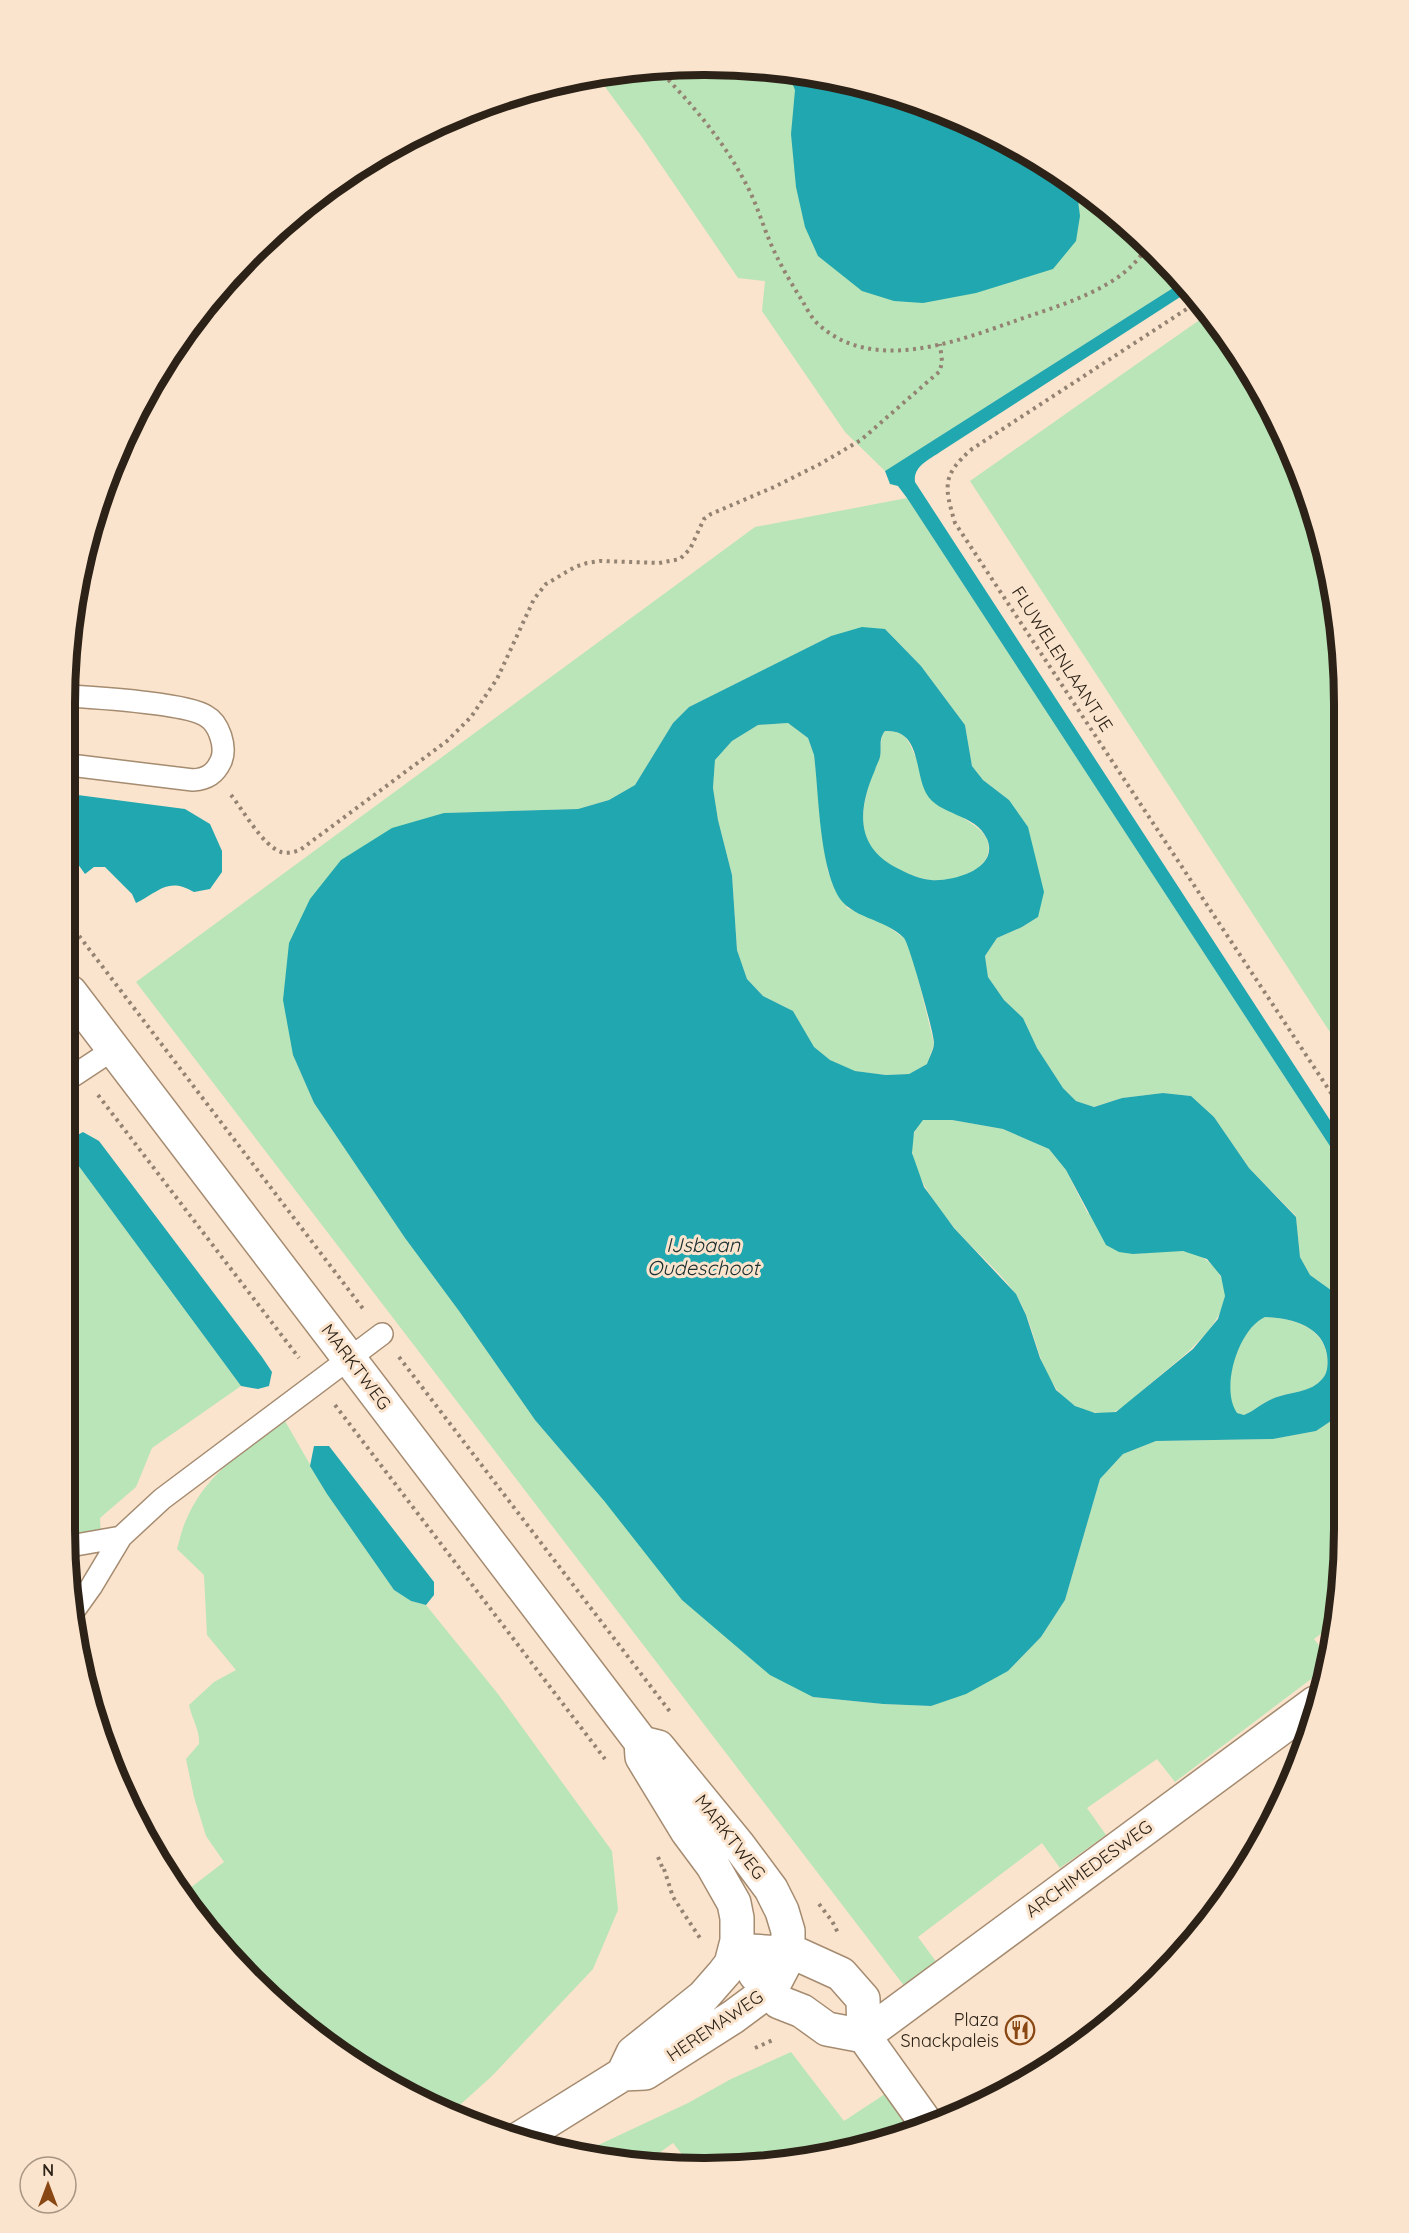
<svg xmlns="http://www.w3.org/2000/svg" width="1409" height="2233" viewBox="0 0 1409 2233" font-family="Quicksand,sans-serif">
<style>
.green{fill:#b9e5b8}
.water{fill:#21a7af;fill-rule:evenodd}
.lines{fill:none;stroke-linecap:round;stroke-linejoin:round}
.service-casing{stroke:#a58b70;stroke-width:24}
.minor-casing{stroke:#a58b70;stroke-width:36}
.tertiary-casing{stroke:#a58b70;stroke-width:36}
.path{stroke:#948372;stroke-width:4;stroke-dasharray:3 4.5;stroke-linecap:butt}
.service{stroke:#fff;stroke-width:21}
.minor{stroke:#fff;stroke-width:33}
.tertiary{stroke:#fff;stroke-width:33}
.labels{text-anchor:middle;stroke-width:6;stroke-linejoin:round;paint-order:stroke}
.street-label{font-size:18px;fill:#2c2217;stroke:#fbe4cd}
.poi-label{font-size:18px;fill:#2c2217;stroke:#fbe4cd;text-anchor:end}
.water-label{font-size:20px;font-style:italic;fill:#192f30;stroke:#fbe4cd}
.rim{fill:none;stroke:#2c2217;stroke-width:8}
</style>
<rect width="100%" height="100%" fill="#fbe4cd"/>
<!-- green -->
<path class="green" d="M747 66 870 86 988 131 1094 197 1184 281 885 471 845 432 762 311 765 281 738 278 642 137 597 76 621 70Z
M1208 314 1259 385 1311 499 1343 662 1341 1049 970 481Z
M907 498 1341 1163 1340 1299 1335 1293 1310 1275 1300 1257 1296 1216 1249 1168 1214 1117 1191 1096 1163 1093 1122 1098 1093 1107 1076 1101 1063 1088 1037 1048 1023 1018 1004 1000 988 977 985 956 997 938 1022 927 1038 917 1009 800 983 780 972 766 965 725 921 666 885 629 831 636 689 707 673 723 635 785 609 800 578 809 444 813 293 1055 314 1103 405 1238 459 1311 535 1420 605 1502 813 1697 883 1704 931 1706 1008 1671 1041 1637 1065 1600 1100 1479 1123 1454 1156 1441 1273 1439 1316 1431 1340 1415 1339 1612 1336 1622 1314 1639 1327 1656 1323 1670 1175 1782 1157 1759 1087 1808 1106 1835 1060 1868 1042 1843 918 1937 937 1963 905 1987 136 982 755 527Z
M788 723 808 738 814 755 828 872 847 908 882 922 905 939 912 953 934 1044 927 1064 909 1074 886 1075 854 1071 830 1060 814 1048 793 1011 763 996 747 979 737 950 732 875 718 820 713 788 715 760 732 741 758 725Z
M885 731C909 731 909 744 918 762 922 772 933 782 940 791 947 799 953 808 961 815 969 824 982 827 987 840 998 870 952 883 930 880 920 879 909 874 900 870 854 849 858 810 875 769 876 765 879 761 880 757 882 746 879 740 885 731Z
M923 1120H952L1003 1129 1049 1149 1066 1170 1087 1212 1133 1254C1149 1253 1167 1249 1183 1251 1198 1253 1208 1259 1217 1271 1248 1309 1182 1357 1157 1378 1148 1385 1122 1410 1114 1412 1101 1415 1085 1412 1074 1405 1036 1381 1039 1330 1016 1295 1004 1276 976 1252 960 1234 941 1213 900 1161 915 1131 917 1127 921 1123 923 1120Z
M78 1165 241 1386 152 1448 136 1487 100 1518 101 1538 70 1562V1170Z
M1265 1317C1291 1318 1323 1326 1327 1356 1328 1362 1328 1373 1323 1378 1310 1394 1290 1391 1272 1399 1262 1403 1254 1411 1244 1415L1236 1413C1220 1388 1238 1329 1265 1317Z
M285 1421 327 1494 394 1590 411 1601 426 1605 498 1694 612 1851 618 1910 593 1969 492 2076 451 2113 385 2083 315 2036 252 1981 181 1895 224 1862 206 1836 194 1797 186 1759 199 1744C200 1730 192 1719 189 1705L214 1682 236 1670 207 1635 204 1575 177 1549C180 1539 182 1528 187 1518 206 1474 247 1447 285 1421Z
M791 2052 844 2121 885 2094 913 2132 870 2147 704 2168 692 2167 673 2143 645 2163 577 2155 688 2103 731 2079Z"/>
<!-- water -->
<path class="water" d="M788 73 870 86 988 131 1076 185 1080 216 1076 241 1053 269 976 293 923 303 894 301 862 291 818 256 805 227 796 187 791 134 795 90Z
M1184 281 1191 290 940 452C929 460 913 466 915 482L1341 1137V1163L907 498 898 486 890 484 885 471Z
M862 627 885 629 921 666 965 725 972 766 983 780 1009 800 1028 827 1044 892 1038 917 1022 927 997 938 985 956 988 977 1004 1000 1023 1018 1037 1048 1063 1088 1076 1101 1094 1107 1122 1098 1163 1093 1191 1096 1214 1117 1249 1168 1296 1217 1300 1257 1310 1275 1335 1293 1340 1299V1415L1316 1431 1273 1439 1156 1441 1123 1454 1100 1479 1065 1600 1041 1637 1008 1671 966 1694 931 1706 883 1704 813 1697 770 1675 682 1600 605 1502 535 1420 459 1311 405 1238 314 1103 293 1055 283 1000 289 943 310 899 341 860 392 828 444 813 578 809 609 800 635 785 673 723 689 707 831 636ZM788 723 808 738 814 755C819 795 819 859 837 894 850 919 885 918 904 938 909 943 934 1033 934 1043 934 1049 929 1058 927 1064L909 1074 886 1075 855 1071 830 1060 814 1047 793 1011 763 996 747 979 737 950 732 875 718 820 713 788 715 760 732 741 758 725ZM885 731C921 729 914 770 926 793 938 816 976 813 987 839 1000 869 952 882 931 880 921 879 910 875 901 870 855 849 857 811 875 770 876 766 879 761 880 757 882 747 878 740 885 731ZM923 1120H952L1003 1129 1049 1149 1066 1170 1106 1245 1119 1252 1133 1254 1183 1251 1207 1259 1221 1276 1225 1296 1218 1319 1193 1349 1116 1412 1095 1413 1075 1406 1056 1390 1040 1358 1026 1315 1016 1294 954 1228 924 1187 912 1153 914 1132ZM1265 1317C1291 1318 1323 1326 1327 1355 1328 1362 1328 1373 1323 1378 1310 1394 1290 1391 1272 1399 1262 1403 1254 1411 1244 1415L1237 1413C1220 1389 1238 1329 1265 1317Z
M70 794 185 809 210 824 222 851V872L210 889 194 892C168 877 160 891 136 903L132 894 105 867H94L85 874 70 853Z
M83 1132 99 1141 262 1357 272 1372 269 1386 258 1389 241 1386 78 1165 71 1150 72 1138Z
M314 1446H329L434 1582V1595L426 1605 411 1601 394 1590 327 1494 310 1466Z"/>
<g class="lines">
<!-- service casing -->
<g class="service-casing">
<path id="service" d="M70 696C98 698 186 703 206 716 219 723 227 747 221 761 215 774 207 779 193 780L70 765
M70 1078 114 1049
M70 1546 121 1537
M71 1615 91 1587 121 1537 162 1499 382 1334"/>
</g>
<!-- minor casing -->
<g class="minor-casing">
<path id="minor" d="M864 2036 1315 1703"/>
</g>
<!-- tertiary casing -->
<g class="tertiary-casing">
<path id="tertiary" d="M70 992 641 1742 642 1757 687 1831 713 1866 734 1903 737 1918V1941L731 1964 724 1973 703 1997 633 2053 623 2074
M736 1950 797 1954 841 1974 863 1999 864 2036 929 2127
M755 1974 779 2002 802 2011 827 2029 864 2036
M517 2140 623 2074 645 2073 733 2017 768 1991 775 1982 784 1965 788 1953V1931L782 1911 771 1889 739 1846 658 1747 646 1744"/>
</g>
<!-- path -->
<path class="path" d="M658 69C691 103 724 141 746 184 756 202 762 223 770 242 779 263 791 283 803 302 807 309 812 319 818 324 871 373 953 343 1012 322 1056 306 1123 290 1147 246
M1199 301 972 449C942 475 944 486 955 523L1341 1108
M231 795C243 810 263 846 281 852 287 854 294 852 300 850L447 741 471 717 497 679 534 599 546 584 575 567 587 563 600 561 659 563 680 559 690 549 704 519 711 514 774 487 820 464 861 440 940 371 942 361 940 344
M70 924 364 1310
M98 1095 299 1358
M399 1357 671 1713
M335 1405 605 1759
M658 1857 663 1869
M664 1869 673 1897 700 1938
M819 1904 832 1921 838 1933
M755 2048 773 2040"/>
<!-- service -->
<use href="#service" class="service"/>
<!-- minor -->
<use href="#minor" class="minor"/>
<!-- tertiary -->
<use href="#tertiary" class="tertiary"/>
</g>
<!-- icons -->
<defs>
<g id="restaurant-ring" transform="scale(1.5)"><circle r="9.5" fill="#fbe4cd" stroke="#894813" stroke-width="1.5"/><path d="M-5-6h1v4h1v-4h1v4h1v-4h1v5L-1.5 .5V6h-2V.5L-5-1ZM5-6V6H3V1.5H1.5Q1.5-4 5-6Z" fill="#894813"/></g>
</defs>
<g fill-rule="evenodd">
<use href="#restaurant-ring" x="1020" y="2030"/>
</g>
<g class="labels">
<!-- street labels -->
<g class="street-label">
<text transform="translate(1062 659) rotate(57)" y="6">FLUWELENLAANTJE</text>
<text transform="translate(356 1367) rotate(53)" y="6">MARKTWEG</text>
<text transform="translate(730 1837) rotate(52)" y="6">MARKTWEG</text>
<text transform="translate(1089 1869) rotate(-36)" y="6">ARCHIMEDESWEG</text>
<text transform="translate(715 2026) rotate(-34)" y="6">HEREMAWEG</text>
</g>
<!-- poi labels -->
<g class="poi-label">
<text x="999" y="2026">Plaza<tspan x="999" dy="21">Snackpaleis</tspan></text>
</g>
<!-- water labels -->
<g class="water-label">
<text x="703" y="1252">IJsbaan<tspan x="703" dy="23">Oudeschoot</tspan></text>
</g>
</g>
<!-- crop -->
<path d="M0 0H1409V2233H0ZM704 75H705A629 629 0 0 1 1334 704V1529A629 629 0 0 1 705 2158H704A629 629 0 0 1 75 1529V704A629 629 0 0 1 704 75Z" fill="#fbe4cd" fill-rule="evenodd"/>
<path class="rim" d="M704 75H705A629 629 0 0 1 1334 704V1529A629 629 0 0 1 705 2158H704A629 629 0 0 1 75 1529V704A629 629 0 0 1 704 75Z"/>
<!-- north arrow -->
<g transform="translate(48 2185)"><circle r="28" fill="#fbe4cd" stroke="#a89684" stroke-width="1.5"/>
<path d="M0-4.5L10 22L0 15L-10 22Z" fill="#894813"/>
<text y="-9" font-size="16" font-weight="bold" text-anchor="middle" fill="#2c2217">N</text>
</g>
</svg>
